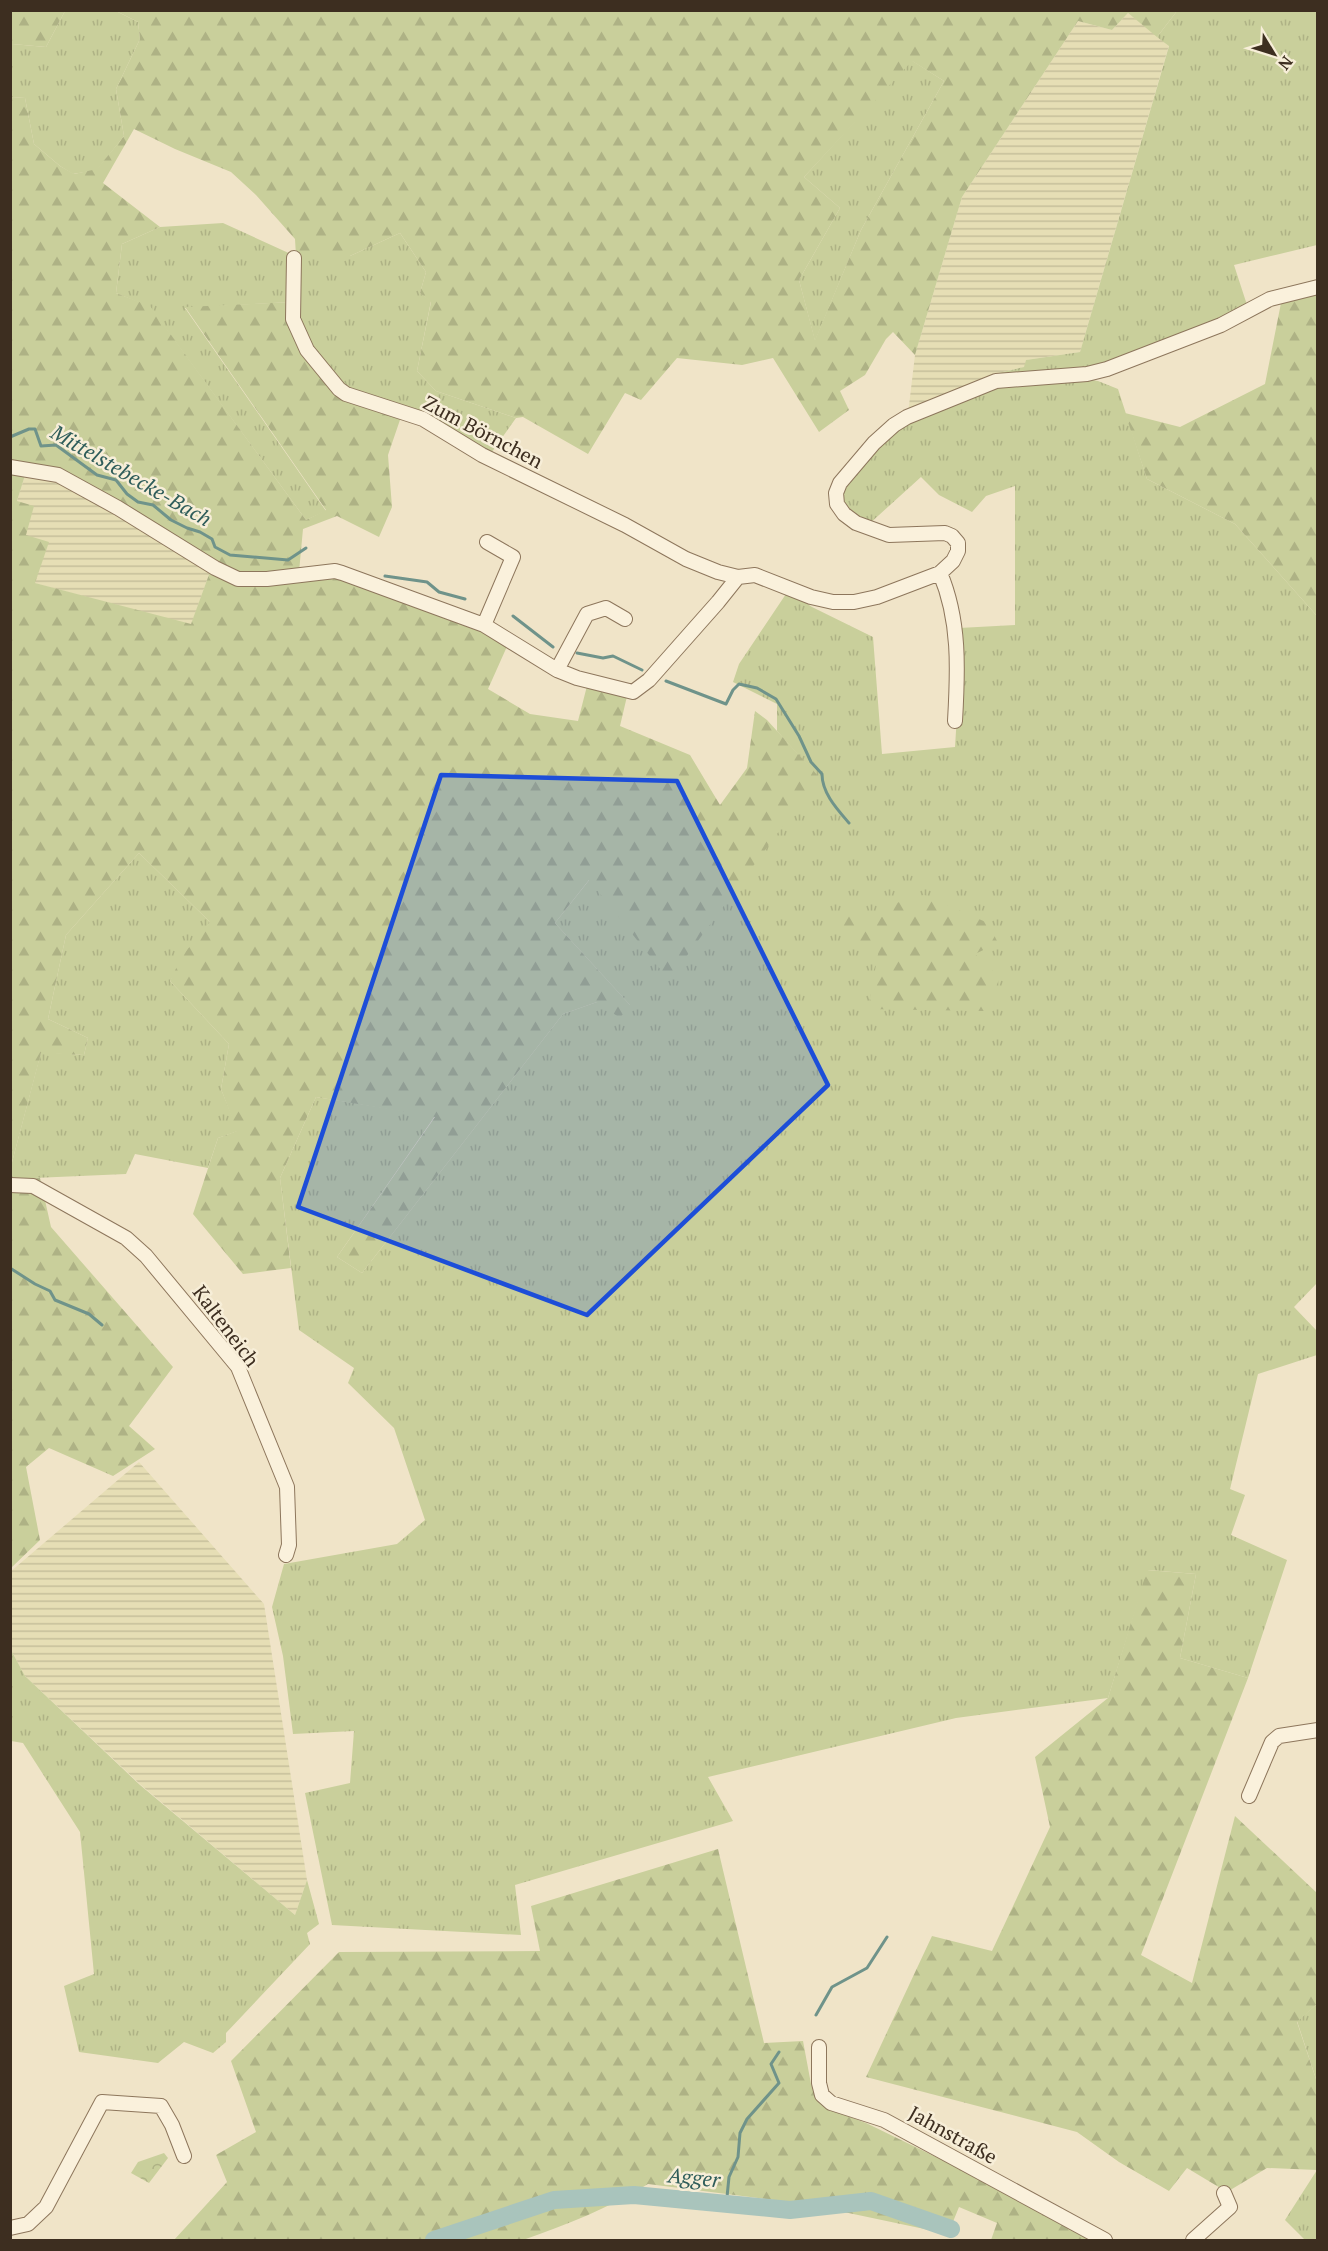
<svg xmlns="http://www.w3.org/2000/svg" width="1328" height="2251" viewBox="0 0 1328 2251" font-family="'PT Serif',serif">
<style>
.farmland{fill:url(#farmland-rules)}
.grass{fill:url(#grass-tufts)}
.forest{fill:url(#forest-firs);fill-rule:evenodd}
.park{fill:url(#park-crowns)}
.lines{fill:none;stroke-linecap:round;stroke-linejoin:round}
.stream{stroke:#6f938a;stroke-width:3}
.river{stroke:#a9c4bc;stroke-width:18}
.minor-casing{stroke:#8d765c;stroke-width:16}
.minor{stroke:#faf1dc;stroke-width:14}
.marked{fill:#1d4ed8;fill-opacity:0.2;stroke:#1d4ed8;stroke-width:4.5;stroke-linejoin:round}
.labels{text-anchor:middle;stroke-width:5;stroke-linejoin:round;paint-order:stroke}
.street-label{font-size:20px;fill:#3d2e20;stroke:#f7eed8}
.water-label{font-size:21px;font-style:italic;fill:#2f5d5a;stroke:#f7eed8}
</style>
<defs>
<pattern id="farmland-rules" width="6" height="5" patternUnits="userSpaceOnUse" patternTransform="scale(1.5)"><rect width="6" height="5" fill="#e6deb5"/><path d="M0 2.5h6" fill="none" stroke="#c6bf9b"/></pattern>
<pattern id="grass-tufts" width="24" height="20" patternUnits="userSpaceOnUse" patternTransform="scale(1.5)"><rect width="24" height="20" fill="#c9cf9b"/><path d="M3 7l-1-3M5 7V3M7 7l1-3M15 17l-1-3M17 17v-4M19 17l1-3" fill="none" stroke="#aeb285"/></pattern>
<pattern id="forest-firs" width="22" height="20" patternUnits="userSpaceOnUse" patternTransform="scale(1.5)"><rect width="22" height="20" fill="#c9cf9b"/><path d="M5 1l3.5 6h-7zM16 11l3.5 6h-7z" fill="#aeb285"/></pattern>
<pattern id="park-crowns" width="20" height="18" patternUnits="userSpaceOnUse" patternTransform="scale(1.5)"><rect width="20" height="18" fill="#c9cf9b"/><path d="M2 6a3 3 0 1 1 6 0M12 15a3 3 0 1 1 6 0" fill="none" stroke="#aeb285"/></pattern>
</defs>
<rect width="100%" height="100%" fill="#f0e4c8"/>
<!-- farmland -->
<path class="farmland" d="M1128 13 1169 45 1080 352 1026 360 1025 367 994 374V379L908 414 915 355 962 197 1078 21 1112 30Z
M26 472 57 478 211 569 191 625 34 583 26 535 17 501Z
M139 1462 264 1604 307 1880 295 1915 141 1785 25 1676 11 1650 10 1572Z"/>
<!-- grass -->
<path class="grass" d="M65 11H116L138 22 140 39 116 89 124 136 97 170 73 174 60 166 34 144 25 98 11 97 12 44 46 47Z
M1177 11H1317V245L1234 265 1248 308 1108 366 994 379V374L1024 367 1026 360 1080 352 1169 46 1157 37Z
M911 60 944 81 861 230 815 341 799 280 840 208 804 177Z
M223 223 293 255 291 302 185 308 326 511 306 520 150 307 116 293 122 244 160 227Z
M400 233 426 272 420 293 431 301 417 371 436 391 516 418 489 456 445 430 347 393 308 343 294 303 296 256H350Z
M1079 378 1098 381 1118 389 1147 479 1235 524 1317 616 1318 1282 1294 1307 1317 1331V1355L1258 1374 1230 1489 1245 1495 1231 1535 1287 1560 1248 1678 1180 1658 1196 1574 1148 1570 1108 1698 956 1718 708 1777 733 1821 515 1885 521 1935 332 1925 305 1793 350 1783 354 1731 293 1734 283 1656 272 1607 284 1564 397 1544 425 1520 394 1428 348 1383 354 1368 299 1330 280 1178 316 1097 435 1116 337 1257 362 1273 563 1014 597 1002 630 1005 555 923 590 879 669 979 818 777 777 731V704L733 682 739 664 788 591 812 607 873 637 882 754 955 747 959 683V628L1015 625V486L986 496 972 512 939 495 921 477 868 525 846 511 841 502 843 488 881 440 907 420 995 386Z
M139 853 210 922 170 981 229 1044 221 1089 238 1131 218 1138 208 1168 135 1154 126 1174 11 1179V1166L41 1052 84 1055 88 1038 48 1019 66 935Z
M11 1650 25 1676 140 1785 295 1915 307 1880 319 1924 307 1933 310 1944 226 2033V2042L213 2053 184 2042 158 2063 79 2052 64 1986 94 1974 80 1832 23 1743 11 1741Z
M1317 2004V2082L1297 2021Z
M1317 2170V2240H1305L1285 2220Z"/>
<!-- forest -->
<path class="forest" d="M11 10H65V11L46 47 12 44 11 49Z
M116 11H1177L1157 37 1128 13 1112 30 1078 21 962 197 915 355 893 332 886 339 865 375 840 391 849 410 819 432 773 358 742 365 677 358 641 400 625 393 588 454 523 417 516 418 436 391 417 371 431 302 420 293 426 272 400 233 350 256H296L295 239 256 195 231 172 175 149 134 129 103 183 160 227 122 244 116 293 150 306 306 520 326 510 185 307 291 302 305 345 345 396 402 414 388 455 392 507 379 537 337 516 303 529 299 572H335L509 642 488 689 530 714 578 721 588 682 628 692 620 726 690 755 720 805 747 768 755 711 767 720 819 777 669 980 589 880 555 923 630 1005 620 1018 597 1002 563 1014 362 1273 337 1257 435 1117 316 1097 280 1178 291 1268 243 1274 193 1214 218 1138 237 1131 221 1089 229 1044 170 981 182 956 210 922 139 853 66 935 48 1019 88 1038 84 1055 41 1053 11 1166V97L25 98 34 144 60 166 74 174 97 169 124 136 116 89 140 39 138 22ZM912 61 944 81 861 230 815 340 799 280 840 208 804 177ZM26 472 57 478 211 569 191 624 35 583 49 542 26 535 34 506 17 501Z
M1317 289V616L1235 524 1147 479 1125 413 1180 427 1265 384 1282 298Z
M924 895 988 923 998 943 975 954 1000 978 984 1011 868 1009 880 943 841 939 843 916 890 917 896 903Z
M40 1178 51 1227 173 1367 129 1426 155 1449 113 1476 49 1448 26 1467 40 1540 11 1568V1179Z
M1147 1570 1196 1574 1180 1658 1248 1678 1141 1955 1192 1983 1235 1816 1317 1893V2004L1297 2022 1317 2082V2170L1267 2168 1227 2192 1187 2168 1169 2191 1119 2162 1077 2132 866 2077 932 1936 992 1951 1050 1827 1035 1757 1108 1698Z
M718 1849 764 2043 803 2041 811 2084 824 2107 866 2123 969 2173 1093 2240H991L997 2223 959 2207 948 2234 806 2204 648 2184C609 2208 566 2225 523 2240H174L227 2182 216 2155 256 2132 231 2061 339 1952 540 1951 531 1906Z"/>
<!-- park -->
<path class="park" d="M164 2153 168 2158 149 2183 131 2173 138 2162Z"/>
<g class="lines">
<!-- stream -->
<path class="stream" d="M10 437 29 429H35L41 446 56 445 97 475 116 480 127 494 138 502 153 505 171 520 187 528 200 532 212 539 215 547 230 555 288 560 306 548
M385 576 427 582 439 592 465 599
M513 616 553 647
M577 653 603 658 613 656 642 670
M666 681 726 704 733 690 739 684 757 688 776 699 799 736 811 762 822 774C822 793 837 809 849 823
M10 1268 35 1284 50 1291 55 1300 89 1314 102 1325
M816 2015 832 1987 867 1968 887 1937
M716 2203 727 2197 729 2177 738 2157 740 2133 747 2119 779 2083 771 2064 779 2052"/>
<!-- river -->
<path class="river" d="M434 2240 554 2200 634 2195 790 2210 871 2201 951 2229"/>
<!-- minor casing -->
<g class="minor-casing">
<path id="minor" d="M294 258 293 319 307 350 339 389 346 394 423 419 482 455 625 525 686 559 718 572 738 577 755 575 811 597 833 602H854L877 597 940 573 953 561 958 551V543L952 536 945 533 889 535 856 523 844 514 837 504 836 493 840 483 874 443 894 425 907 417 996 381 1087 374 1107 369 1221 325 1270 299 1318 287
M10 467 58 475 118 508 215 568 238 579H267L335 571 342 573 484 625 557 670 577 678 633 692 649 680 718 602 738 577
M940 573C960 620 958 670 955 721
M484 625 513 557 487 542
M557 670 587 614 606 608 625 619
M10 1185 33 1186 126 1238 146 1256 238 1367 287 1487 289 1545 286 1555
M1249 1796 1272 1742 1279 1736 1318 1730
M819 2047V2083L822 2095 831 2103 884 2120 1105 2240
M10 2228 28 2224 46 2207 102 2102 161 2106 172 2125 184 2156
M1193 2240 1230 2207 1224 2193"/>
</g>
<!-- minor -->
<use href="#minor" class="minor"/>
</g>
<!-- marked area -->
<path class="marked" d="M441 775 677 781 828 1085 587 1315 298 1207Z"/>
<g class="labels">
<!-- street labels -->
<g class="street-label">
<text transform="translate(483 432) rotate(28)" y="7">Zum Börnchen</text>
<text transform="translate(226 1326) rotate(53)" y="7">Kalteneich</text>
<text transform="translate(953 2135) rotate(29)" y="7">Jahnstraße</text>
</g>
<!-- water labels -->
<g class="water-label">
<text transform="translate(131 476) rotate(30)" y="7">Mittelstebecke-Bach</text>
<text transform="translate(694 2178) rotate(6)" y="7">Agger</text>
</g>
</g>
<!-- border -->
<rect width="1328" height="2251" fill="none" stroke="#3d2e20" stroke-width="24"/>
<!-- north arrow -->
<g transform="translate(1274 54) rotate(128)" stroke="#f7eed8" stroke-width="4.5" paint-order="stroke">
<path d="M0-4.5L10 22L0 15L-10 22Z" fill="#3d2e20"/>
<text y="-9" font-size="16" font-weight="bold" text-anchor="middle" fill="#3d2e20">N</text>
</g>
</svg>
